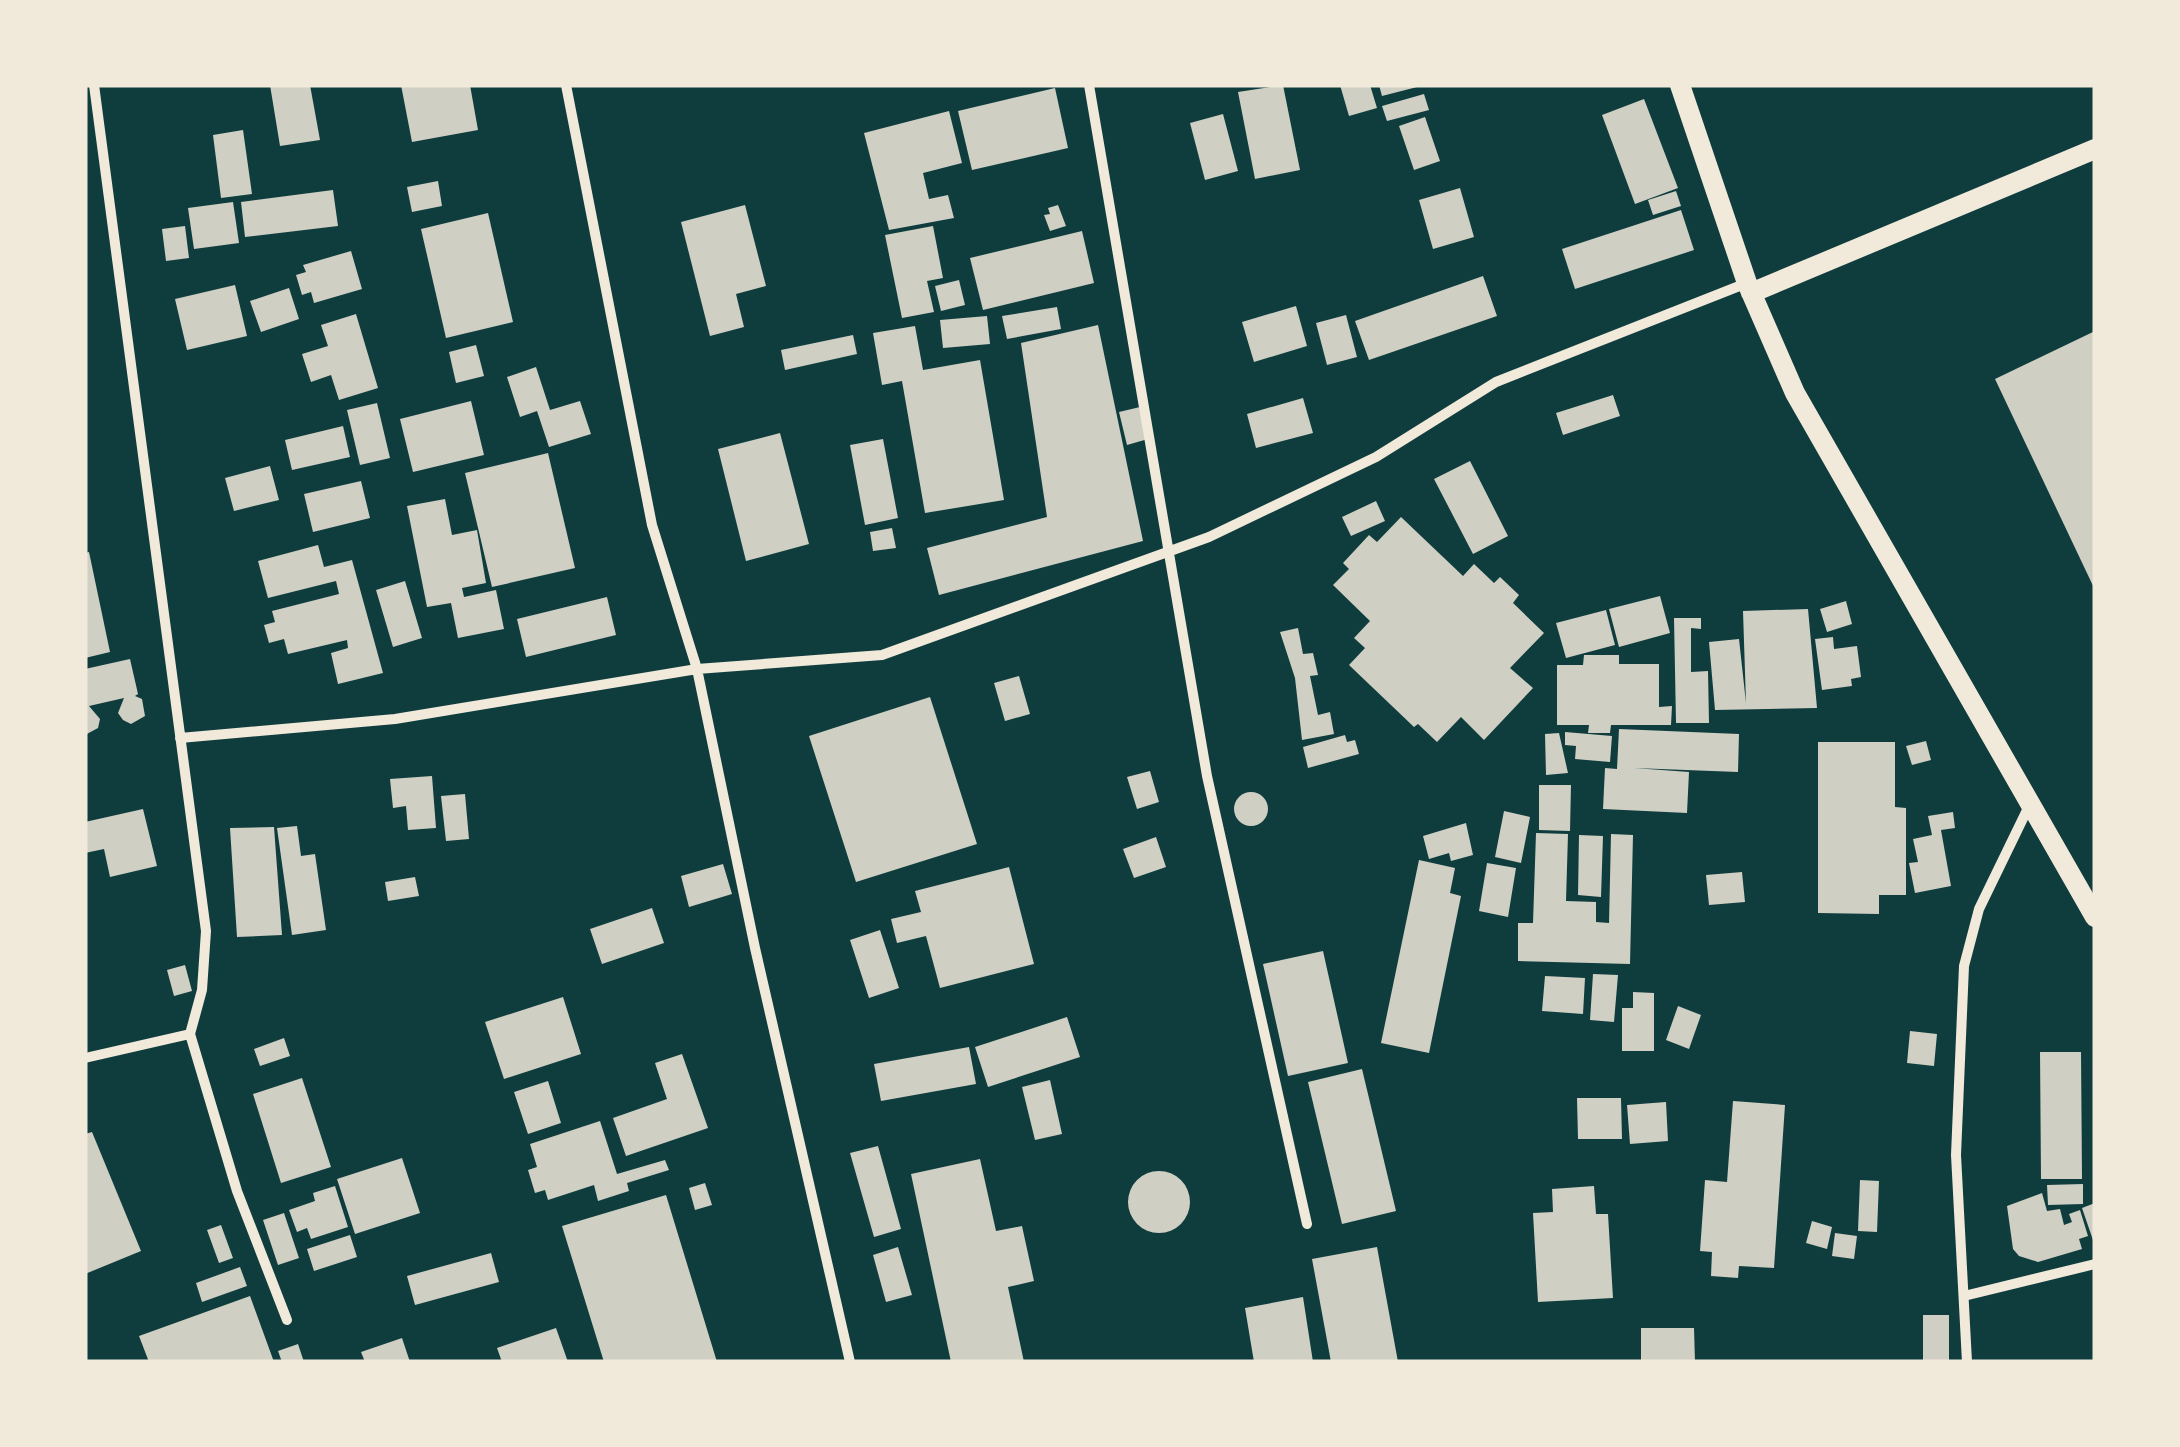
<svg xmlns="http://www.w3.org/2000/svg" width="2180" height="1447" viewBox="0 0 2180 1447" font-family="'Public Sans',sans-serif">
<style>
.building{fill:#cfcfc3}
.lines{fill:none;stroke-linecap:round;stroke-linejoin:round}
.minor{stroke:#f1e9da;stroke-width:10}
.secondary{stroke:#f1e9da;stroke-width:20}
</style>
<rect width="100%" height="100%" fill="#0f3d3e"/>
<!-- building -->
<path class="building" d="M270 85H310L320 140 280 146Z
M401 85H470L478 130 412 142Z
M1283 85 1300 170 1255 179 1238 92Z
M1340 85H1370L1377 108 1349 116Z
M1379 85H1421V86L1382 96Z
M1055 88 1068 148 972 170 958 111Z
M1424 94 1429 110 1387 121 1382 106Z
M1644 99 1678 188 1635 204 1602 115Z
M949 111 962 163 923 173 929 199 948 195 954 218 889 230 864 133Z
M1223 114 1238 171 1205 180 1190 123Z
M1425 117 1440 161 1414 170 1399 126Z
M243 130 252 194 221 198 213 135Z
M438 181 442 206 412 212 407 187Z
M1460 188 1474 237 1433 249 1419 200Z
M333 190 338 226 245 237 241 202Z
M1676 191 1681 206 1653 215 1648 200Z
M233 202 239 243 194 249 188 208Z
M745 205 766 286 736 294 744 327 710 336 681 222Z
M1058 205 1066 226 1050 231 1044 215 1050 214 1048 208Z
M1681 210 1694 250 1575 289 1562 249Z
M488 213 513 322 446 338 421 229Z
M185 226 189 258 166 261 162 229Z
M933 226 943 278 927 281 934 312 902 318 885 235Z
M1082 231 1094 283 983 310 970 258Z
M351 251 362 289 314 303 311 292 302 295 296 275 306 272 303 265Z
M1483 276 1497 316 1369 360 1355 321Z
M959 280 965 305 941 311 935 286Z
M235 285 247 336 187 350 175 299Z
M289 288 299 319 261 332 250 301Z
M1296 306 1307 346 1254 362 1242 322Z
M1057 307 1061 329 1007 339 1002 316Z
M356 314 378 388 339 400 331 375 311 382 302 354 328 346 321 325Z
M1346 315 1357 357 1327 365 1316 323Z
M987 316 990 344 943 348 940 320Z
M1098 325 1143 541 939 595 927 548 1047 517 1021 343Z
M915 326 923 370 980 360 1004 500 925 513 902 381 882 385 873 333Z
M2095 331V590L1995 379Z
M853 335 857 354 785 370 781 350Z
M476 345 484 376 456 383 449 352Z
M536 367 550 410 580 401 591 434 549 447 537 411 520 417 507 377Z
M1613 395 1620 416 1563 435 1556 413Z
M1303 398 1313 433 1256 448 1247 414Z
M471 401 484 455 413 472 400 419Z
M377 403 390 458 360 465 347 410Z
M1140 407 1148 439 1127 445 1119 412Z
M343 426 350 457 292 470 285 440Z
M780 433 809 544 746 561 718 449Z
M883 439 898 518 865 525 850 445Z
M548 453 575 568 492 587 465 473Z
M1470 461 1508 536 1473 554 1434 479Z
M270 466 279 500 234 511 225 478Z
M361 481 370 518 313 532 304 494Z
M445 499 452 535 477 530 486 583 462 588 464 597 496 590 504 629 458 638 451 603 427 607 407 506Z
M1376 501 1385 521 1351 536 1342 517Z
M1401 517 1463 576 1474 564 1494 583 1500 577 1519 595 1513 603 1544 633 1510 668 1533 688 1484 740 1461 717 1437 742 1418 724 1414 727 1349 665 1365 648 1354 638 1370 621 1333 585 1349 569 1343 563 1369 535 1377 542Z
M892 528 896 548 873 551 870 532Z
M318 545 324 567 352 560 383 673 338 684 331 653 348 648 347 640 288 654 284 639 269 643 264 625 275 622 272 611 339 594 336 581 268 598 258 561Z
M89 552 110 652 85 658V553Z
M405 581 422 638 393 647 376 590Z
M1660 596 1670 633 1619 647 1609 609Z
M607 597 616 635 526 657 517 619Z
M1846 601 1852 624 1827 632 1820 609Z
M1808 609 1817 708 1715 710 1709 642 1739 639 1746 703 1743 611Z
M1606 610 1615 645 1566 658 1556 623Z
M1674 618H1701V629L1691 628V672L1708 671 1709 723H1676Z
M1298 628 1303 654 1313 653 1318 675 1310 676 1318 715 1330 712 1334 734 1302 740 1295 678 1280 632Z
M1833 637 1834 649 1857 646 1861 677 1851 679 1852 686 1822 690 1815 639Z
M1584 655H1619V664H1659V707L1672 706 1671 725H1611L1610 733H1588L1589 725H1557V665H1583Z
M130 659 138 694 135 696 142 699 145 716 131 724 123 720 118 713 124 698 89 706 100 719 98 728 85 735V669Z
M1019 676 1030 714 1005 721 994 683Z
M930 697 977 844 856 882 809 736Z
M1619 729 1739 734 1738 772 1634 768 1689 772 1687 813 1603 809 1605 768 1617 769Z
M1565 732 1612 736 1610 762 1575 759 1576 746 1565 745Z
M1559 733 1568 773 1546 775 1545 734Z
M1345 735 1347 742 1355 740 1359 754 1308 768 1303 747Z
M1926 741 1931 760 1912 765 1906 746Z
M1818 742H1895V807L1906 808V895H1879V914L1818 913Z
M1150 771 1159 802 1137 809 1127 777Z
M432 776 436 828 408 830 406 806 393 808 390 779Z
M1539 785H1571L1570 831 1539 830Z
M1234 809a17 17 0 1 1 34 0a17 17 0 1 1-34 0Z
M465 794 469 839 446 841 441 796Z
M143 809 157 866 110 877 104 849 85 853V822Z
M1504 811 1530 817 1521 863 1495 857Z
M1953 812 1955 828 1941 830 1951 886 1915 893 1909 863 1918 862 1913 839 1932 835 1928 816Z
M1466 823 1473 855 1451 861 1449 853 1429 859 1423 836Z
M297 826 301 856 315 854 326 930 292 935 277 828Z
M274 827 282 935 237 937 230 828Z
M1536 833 1568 834 1566 901 1596 902V922L1609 923 1611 834 1633 835 1630 964 1518 961V923H1533Z
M1579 835 1603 836 1601 897 1578 895Z
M1156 837 1166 867 1134 878 1123 849Z
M1419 860 1455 868 1450 893 1461 896 1429 1053 1381 1043Z
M1487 863 1516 868 1508 917 1479 911Z
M723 864 732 894 689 907 681 876Z
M1009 867 1034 964 940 988 926 936 897 943 891 919 921 912 915 891Z
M1742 872 1745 902 1709 905 1706 875Z
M415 877 419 896 388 901 385 882Z
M652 908 664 943 602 964 590 929Z
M880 930 899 988 869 998 850 940Z
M1323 951 1348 1063 1288 1076 1263 964Z
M185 965 192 991 174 996 167 970Z
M1593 974 1618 975 1614 1022 1590 1020Z
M1545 976 1585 978 1583 1014 1542 1011Z
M1633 992 1654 993V1051H1622V1008H1633Z
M563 997 581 1054 504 1079 485 1022Z
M1678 1006 1701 1015 1689 1049 1666 1040Z
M1067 1017 1080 1057 988 1087 975 1047Z
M1910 1031 1937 1034 1934 1066 1907 1063Z
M284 1038 290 1056 260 1066 254 1049Z
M969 1047 976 1084 881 1101 874 1064Z
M2040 1052H2081L2082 1179H2041Z
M682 1054 708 1128 626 1156 613 1118 667 1099 655 1063Z
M1362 1069 1396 1211 1342 1224 1308 1082Z
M302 1078 331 1167 281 1183 253 1094Z
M1050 1080 1062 1134 1035 1140 1022 1087Z
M548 1081 561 1123 528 1134 514 1092Z
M1577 1098H1621L1622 1139H1578Z
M1733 1101 1785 1105 1774 1268 1739 1266 1738 1278 1711 1276 1712 1252 1700 1251 1705 1180 1727 1182Z
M1666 1102 1668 1141 1630 1144 1627 1105Z
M600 1121 617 1174 665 1160 669 1170 627 1183 629 1191 598 1201 594 1185 548 1200 545 1190 535 1193 528 1170 537 1167 530 1144Z
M92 1132 141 1251 85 1274V1134Z
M878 1146 901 1229 874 1237 850 1153Z
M402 1158 420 1213 355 1234 337 1179Z
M980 1159 996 1231 1022 1226 1034 1281 1008 1287 1024 1362H951L911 1174Z
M1128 1202a31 31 0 1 1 62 0a31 31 0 1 1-62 0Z
M1860 1180 1879 1181 1877 1232 1858 1231Z
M705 1183 712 1205 695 1210 689 1188Z
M2083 1184V1204L2048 1205 2047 1185Z
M335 1186 348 1227 311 1239 307 1228 297 1232 289 1210 315 1201 313 1193Z
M1594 1186 1596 1214H1608L1613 1298 1538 1302 1533 1213 1553 1212 1552 1189Z
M2042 1193 2047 1211 2060 1209 2064 1225 2072 1222 2069 1214 2080 1210 2088 1236 2079 1239 2082 1249 2038 1262 2019 1256 2013 1249 2007 1206Z
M666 1195 717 1362H604L562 1226Z
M2095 1203V1243H2094L2082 1208Z
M284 1213 299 1258 278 1265 263 1220Z
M1812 1221 1832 1227 1827 1249 1806 1243Z
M221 1225 233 1258 219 1263 207 1230Z
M1835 1233 1857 1236 1854 1259 1832 1256Z
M350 1235 357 1257 314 1271 307 1249Z
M898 1247 912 1295 886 1302 873 1255Z
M1377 1247 1398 1362H1331L1312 1259Z
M491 1253 499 1282 415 1305 407 1276Z
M240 1267 247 1286 202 1302 196 1283Z
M250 1296 274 1362H149L139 1336Z
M1303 1297 1313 1362H1254L1245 1308Z
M1923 1315H1949V1362H1923Z
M556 1328 568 1362H502L497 1348Z
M1641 1328H1694L1695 1362H1641Z
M402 1338 410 1362H365L361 1352Z
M298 1344 304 1362H282L278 1351Z"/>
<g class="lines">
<!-- minor -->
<path class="minor" d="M94 85 206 931 202 990 190 1034 237 1191 287 1320
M566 85 652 525 697 669 755 948 850 1362
M1089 85 1207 776 1307 1224
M180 738 395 719 697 669 882 655 1209 537 1376 457 1496 382 1747 283
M85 1058 190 1034
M1964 1296 2095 1264
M1967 1362 1956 1155 1964 966 1979 909 2030 804"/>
<!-- secondary -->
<path class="secondary" d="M1680 85 1747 283 1795 393 2095 917
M1751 293 2095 149"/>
</g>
<!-- border -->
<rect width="2180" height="1447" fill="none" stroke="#f1e9da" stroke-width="175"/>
</svg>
